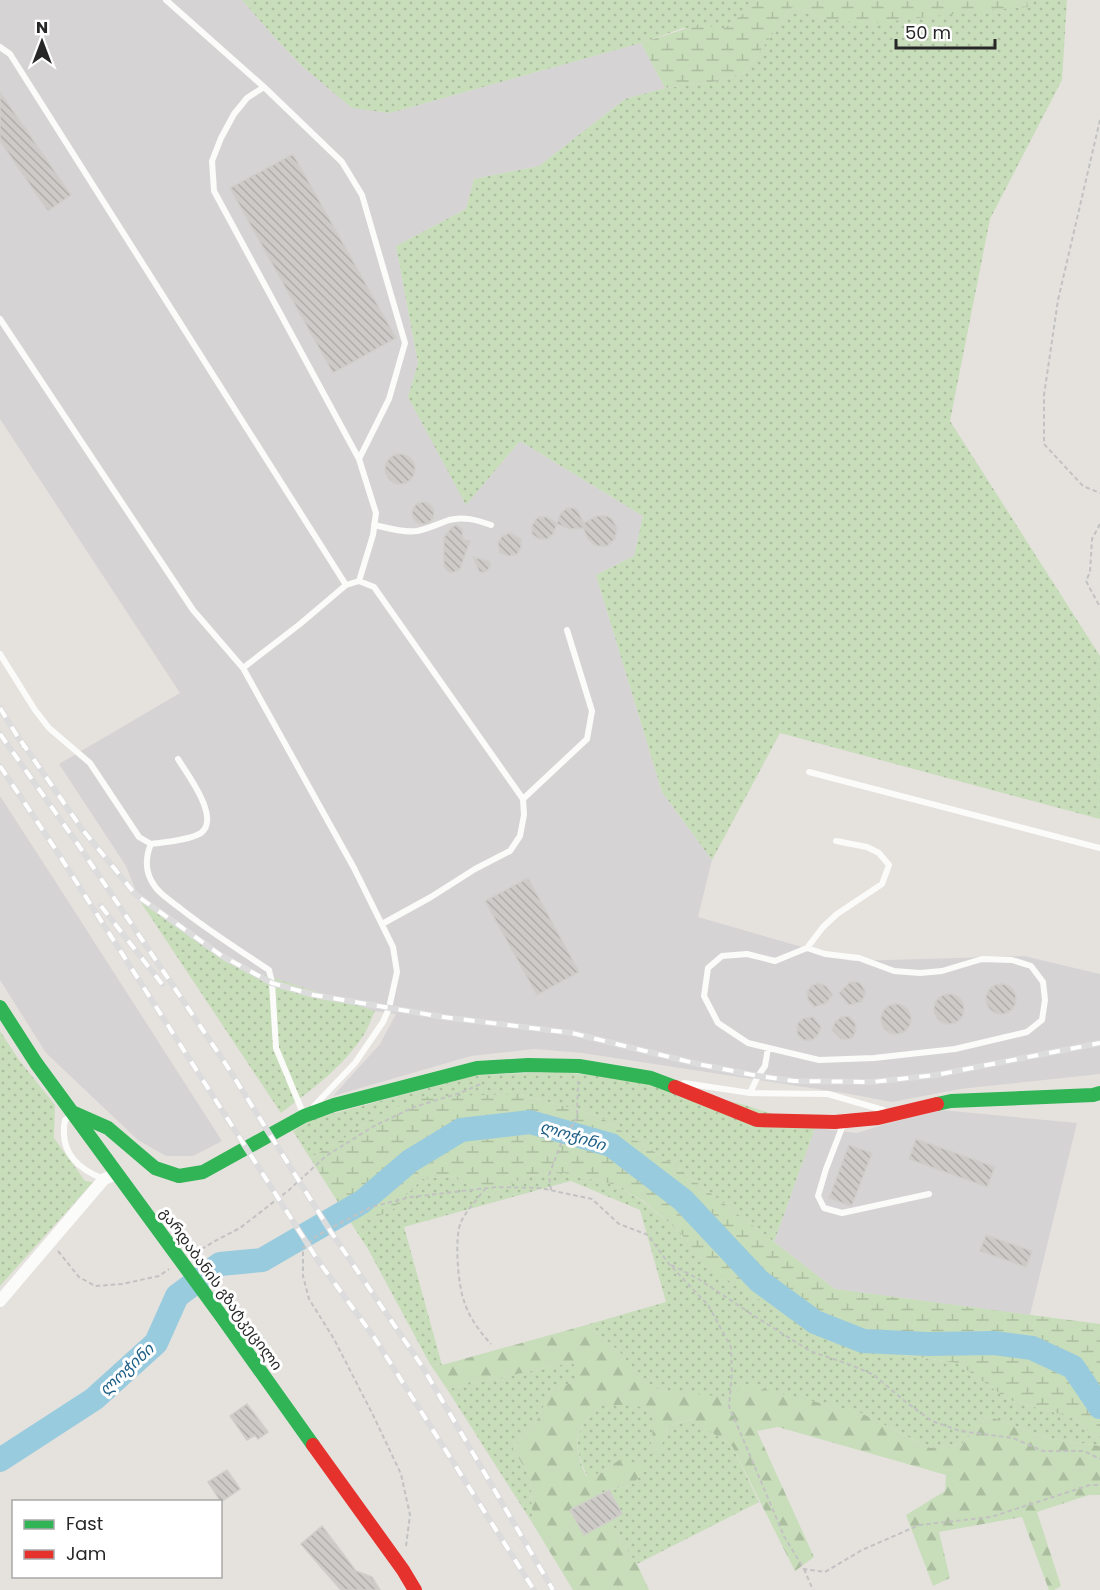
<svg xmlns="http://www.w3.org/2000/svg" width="1100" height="1590" viewBox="0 0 1100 1590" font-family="Poppins,'Noto Sans Georgian',sans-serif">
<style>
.industrial{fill:#d6d3d5}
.grass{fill:url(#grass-dots)}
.forest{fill:url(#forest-firs)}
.wetland{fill:url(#wetland-marsh)}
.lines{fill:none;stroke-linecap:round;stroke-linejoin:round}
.river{stroke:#99cbde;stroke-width:24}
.building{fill:url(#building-back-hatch);stroke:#d0ceca;stroke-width:1.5}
.path{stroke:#c2c2c2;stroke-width:2;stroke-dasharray:4.5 3;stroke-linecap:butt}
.lane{stroke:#fbfbfa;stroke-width:6}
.street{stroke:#fbfbfa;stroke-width:12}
.fast{stroke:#30b455;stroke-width:14}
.jam{stroke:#e5322d;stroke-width:14}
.rail-casing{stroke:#dcdcdd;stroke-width:6}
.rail{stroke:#fff;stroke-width:4;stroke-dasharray:11;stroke-linecap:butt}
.labels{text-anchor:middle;stroke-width:6;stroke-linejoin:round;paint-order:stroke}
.street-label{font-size:15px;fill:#272727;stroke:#fff}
.water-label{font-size:16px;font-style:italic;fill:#1d5f86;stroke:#fff}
</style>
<defs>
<pattern id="grass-dots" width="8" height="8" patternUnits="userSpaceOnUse" patternTransform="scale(1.5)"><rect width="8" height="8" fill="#c8ddba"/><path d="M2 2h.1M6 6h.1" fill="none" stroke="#acbea0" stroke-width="1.8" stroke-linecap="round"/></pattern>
<pattern id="forest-firs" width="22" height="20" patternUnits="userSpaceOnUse" patternTransform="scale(1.5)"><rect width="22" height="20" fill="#c8ddba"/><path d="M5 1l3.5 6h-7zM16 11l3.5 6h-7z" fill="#acbea0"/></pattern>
<pattern id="wetland-marsh" width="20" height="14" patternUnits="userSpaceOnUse" patternTransform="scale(1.5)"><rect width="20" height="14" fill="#c8ddba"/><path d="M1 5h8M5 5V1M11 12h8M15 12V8" fill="none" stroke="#acbea0"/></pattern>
<pattern id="building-back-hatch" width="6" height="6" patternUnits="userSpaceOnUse" patternTransform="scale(1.5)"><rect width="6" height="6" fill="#cdcac7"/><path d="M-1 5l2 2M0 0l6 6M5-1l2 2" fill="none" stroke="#b0aeab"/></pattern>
</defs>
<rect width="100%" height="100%" fill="#e5e2de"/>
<!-- industrial -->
<path class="industrial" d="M0 0H242L276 39 303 67 352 107 390 113 641 43 665 88 625 99 539 166 474 179 466 209 396 246 418 363 408 397 466 504 520 441 643 516 634 556 596 575 662 792 712 860 698 917 851 961 1024 956 1100 974V1074L960 1089 892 1102 850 1094 582 1053 535 1049 471 1056 333 1096 380 1044 396 1014 375 1011 228 963 140 901 126 866 59 764 180 693 0 419Z
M0 796 59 887 222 1141 193 1156H166L138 1140 46 1053 0 980Z
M942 1110 1077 1123 1030 1315 835 1289 774 1242 815 1128 857 1133 885 1124Z"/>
<!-- grass -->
<path class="grass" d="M242 0H758L753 6 721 31 683 28 641 43 390 113 352 108 303 67 276 39Z
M1027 0H1067L1062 80 990 219 950 421 1100 656V819L780 733 712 860 662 792 596 575 634 556 643 516 520 441 466 505 408 397 418 363 396 246 466 209 474 179 539 166 625 99 665 88 719 81 745 72 792 7 826 19 1028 7Z
M140 901 228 963 375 1011C371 1019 368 1029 363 1036 342 1068 311 1090 281 1113Z
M0 1031 19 1060 55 1105 54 1138 85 1181 93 1182 0 1286Z
M556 1072 622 1077 745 1105 815 1128 774 1242 670 1162 597 1115 518 1094 374 1117 346 1137 310 1158 293 1131 313 1119 477 1075Z
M564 1173 612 1184 641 1200 680 1232 700 1258 859 1348 957 1363 1009 1400 1071 1417 1094 1435 1100 1436V1446L1047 1438 988 1416 961 1445 930 1448 861 1413 661 1391 640 1378 619 1351 586 1325 666 1302 640 1210 571 1181 404 1227 442 1365 430 1364 368 1249 353 1226 391 1211 422 1179 451 1176 489 1195 527 1176Z
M573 1362 580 1381 551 1389 538 1419 513 1449 530 1476 533 1524 447 1389Z
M601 1405H637L653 1413V1429L650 1450 664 1440 668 1426 693 1419 732 1446 759 1502 637 1564 622 1543 611 1522 597 1515 589 1502 603 1490 630 1486 619 1460 601 1473 587 1476C572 1441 573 1431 601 1405Z"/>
<!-- forest -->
<path class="forest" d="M586 1325 619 1351 641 1378 661 1391 728 1397 745 1385 861 1413 930 1448 961 1445 988 1416 1047 1438 1100 1446V1495H1089L1037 1512 1061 1586 1054 1590H1049L1022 1517 939 1532 950 1578 933 1586 906 1515 945 1491 946 1475 778 1427 757 1431 814 1557 795 1571 732 1446 692 1419 668 1426 664 1440 656 1456 650 1450 653 1429V1413L636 1405H601C573 1430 572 1441 586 1476L601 1473 619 1460 641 1464 645 1471 630 1486 603 1490 589 1502 597 1515 611 1522 622 1543 637 1564 649 1590H573L533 1524 530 1476 513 1449 538 1419 551 1389 579 1381 573 1362 447 1389 430 1364 442 1365Z"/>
<!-- wetland -->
<path class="wetland" d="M758 0H1027L1028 7 977 11 869 24 826 19 792 7 745 72 719 81 665 88 641 43 703 23 721 31 753 6Z
M518 1094 597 1115 670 1162 835 1289 1100 1324V1436L1094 1435 1071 1417 1009 1400 957 1363 859 1348 789 1318 729 1281 700 1258 680 1232 642 1200 612 1184 564 1173 527 1176 489 1195 451 1176 422 1179 391 1211 353 1226 310 1158 346 1137 374 1117 420 1097Z"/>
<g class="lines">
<!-- river -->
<path class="river" d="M0 1460 94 1399 156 1343 177 1296 220 1264 262 1260 362 1202 410 1161 461 1130 530 1122 611 1145 683 1200 759 1281 815 1322 863 1341 928 1344 994 1343 1032 1348 1073 1367 1100 1407"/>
</g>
<!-- building -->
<path class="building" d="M0 92 71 195 48 211 0 141Z
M293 154 396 338 333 373 230 188Z
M385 469a15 15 0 1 1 30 0a15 15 0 1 1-30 0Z
M412 513a11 11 0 1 1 22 0a11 11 0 1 1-22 0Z
M567 508H574L577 510 584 523 596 516H607L612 519 617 528 615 539 607 546H596L588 539 583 528 570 529 557 524 553 534 547 539H539L532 534V526L536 519 539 517H547L557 523 561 513Z
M456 525 462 529 463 539 470 541 460 569 452 573 447 571 444 566V537L452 527Z
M510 533 521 539V547L517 554 509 556 500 553 498 543 502 536Z
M473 557 485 560 490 562V567L487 571 483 573 479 571Z
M528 878 579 972 537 995 485 901Z
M850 982H858L861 984 865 991V995L861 1002 849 1005 839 993Z
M818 983 826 986 833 995 826 1003 814 1007 808 1000 807 992 811 986Z
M986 999a15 15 0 1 1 30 0a15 15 0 1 1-30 0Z
M934 1009a15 15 0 1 1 30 0a15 15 0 1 1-30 0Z
M881 1019a15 15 0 1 1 30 0a15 15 0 1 1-30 0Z
M849 1016 855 1023 856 1030 853 1037 849 1039H841L832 1030 835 1022 841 1017Z
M813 1017 821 1027 818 1035 812 1040H804L798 1035 797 1031 798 1023 804 1018Z
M916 1139 995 1167 987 1187 909 1159Z
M849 1145 872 1153 852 1205 851 1206 829 1198Z
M986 1235 1032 1251 1026 1267 980 1251Z
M247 1404 268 1432 258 1439 255 1435 247 1440 230 1416Z
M227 1470 240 1489 221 1502 208 1482Z
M609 1490 622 1514 584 1535 570 1510Z
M322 1526 356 1571 372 1577 380 1590H341L301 1544Z"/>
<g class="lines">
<!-- path -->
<path class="path" d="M1100 120 1058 300 1044 395V444L1083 486 1100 493
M1100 524 1092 539 1090 572 1086 581 1100 607
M486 1188C479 1197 465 1212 461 1222 454 1237 458 1285 464 1301 469 1317 479 1331 491 1344
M551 1190 549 1175 562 1141 577 1118 578 1081
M58 1251 79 1277 95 1286 122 1284 159 1276 169 1269
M195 1253 215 1241 240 1228 289 1190 326 1156 374 1126 414 1107 460 1093 481 1084
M671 1265 697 1278 756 1317 810 1351 851 1365 874 1375 907 1403 932 1421 960 1431 1013 1438 1043 1451H1084L1100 1459
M406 1546 410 1515 401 1474 373 1415 334 1339 309 1299 303 1276V1248L318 1235 371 1207 411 1197 497 1187 540 1188 592 1199 619 1224 648 1235 669 1264 708 1305 731 1347 732 1373 729 1406 784 1536 804 1569 825 1572 862 1550 919 1525 991 1517 1090 1485H1100
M804 1569 813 1590"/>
<!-- lane -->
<path class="lane" d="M166 0 264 87 342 162 362 195 405 343 389 399 359 459
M0 47 10 54 346 585
M264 87 247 98 234 114 221 138 212 161 214 191 359 459 376 513 373 535 359 581
M0 319 193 610 243 668 354 868 393 947 397 972 389 1008 383 1022 355 1063 314 1106
M374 525C388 528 403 533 417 531 428 529 438 524 449 520 463 516 477 520 491 525
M0 654 35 710 49 728 90 763 139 837 151 844
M243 668 300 624 346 585 359 581 374 587 523 799 524 815 520 836 510 851 475 869 431 897 382 924
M178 759C187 774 221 818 201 833 190 840 165 842 151 844 146 855 145 869 151 880 157 893 170 900 181 909 209 931 239 950 269 970L272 983 276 1048 303 1113
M809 772 1100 848
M523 799 587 739 592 711 567 630
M807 948 825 954 859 958 894 971 920 973 942 971 982 959 1012 960 1031 966 1043 982 1045 1000 1042 1020 1027 1032 955 1049 874 1058 819 1060 748 1043 718 1023 704 996 708 968 722 956 747 954 775 961 807 948 823 927 837 914 882 884 889 865 879 853 867 847 836 841
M684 1083 750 1093 828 1094 883 1110
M750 1093 758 1076 765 1066 768 1048
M71 1116 65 1120C59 1151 77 1169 104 1179
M843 1125 826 1169 818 1196 824 1208 842 1213 929 1194"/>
<!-- street -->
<path class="street" d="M0 1301 104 1179 117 1174"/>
<!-- fast -->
<path class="fast" d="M0 1007 36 1063 222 1317 313 1445
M937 1104 951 1101 1093 1095 1100 1093
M74 1113 108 1128 155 1168 179 1176 203 1172 304 1116 334 1105 477 1068 528 1065 579 1066 651 1078 675 1087"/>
<!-- jam -->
<path class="jam" d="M675 1087 757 1120 835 1122 878 1118 937 1104
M313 1445 403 1570 415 1590"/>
<!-- rail casing -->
<g class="rail-casing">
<path id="rail" d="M0 708 24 747
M0 734 79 846 227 1066 331 1232 422 1366 553 1590
M21 741 82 829 136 895 222 956 272 983 314 995 443 1017 572 1033 698 1064 758 1076 794 1081 872 1082 936 1075 1100 1043
M0 766 54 847 319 1262 374 1337 534 1590
M101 906 162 984"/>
</g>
<!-- rail -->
<use href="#rail" class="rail"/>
</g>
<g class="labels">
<!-- street labels -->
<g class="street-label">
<text transform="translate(221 1289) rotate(54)" y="5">გარდაბანის გზატკეცილი</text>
</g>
<!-- water labels -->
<g class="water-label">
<text transform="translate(573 1135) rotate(17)" y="6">ლოჭინი</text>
<text transform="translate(126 1369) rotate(-43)" y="6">ლოჭინი</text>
</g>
</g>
<!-- legend -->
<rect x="12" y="1500" width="210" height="78" fill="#ffffff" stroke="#a9a9a9" stroke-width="1.5"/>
<rect x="24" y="1520" width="30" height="9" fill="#30b455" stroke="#a9a9a9" stroke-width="1.5"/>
<text x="66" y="1530" font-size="18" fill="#272727">Fast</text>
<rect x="24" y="1550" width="30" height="9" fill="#e5322d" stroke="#a9a9a9" stroke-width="1.5"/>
<text x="66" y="1560" font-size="18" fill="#272727">Jam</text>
<!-- north arrow -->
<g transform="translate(42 42)" stroke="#ffffff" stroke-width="4.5" paint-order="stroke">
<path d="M0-4.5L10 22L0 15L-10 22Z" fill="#272727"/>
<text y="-9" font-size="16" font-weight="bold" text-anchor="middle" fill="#272727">N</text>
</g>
<!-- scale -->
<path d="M896 39v9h99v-9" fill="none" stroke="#272727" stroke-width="3"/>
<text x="905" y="39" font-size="18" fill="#272727" stroke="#ffffff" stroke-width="4.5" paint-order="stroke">50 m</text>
</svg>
